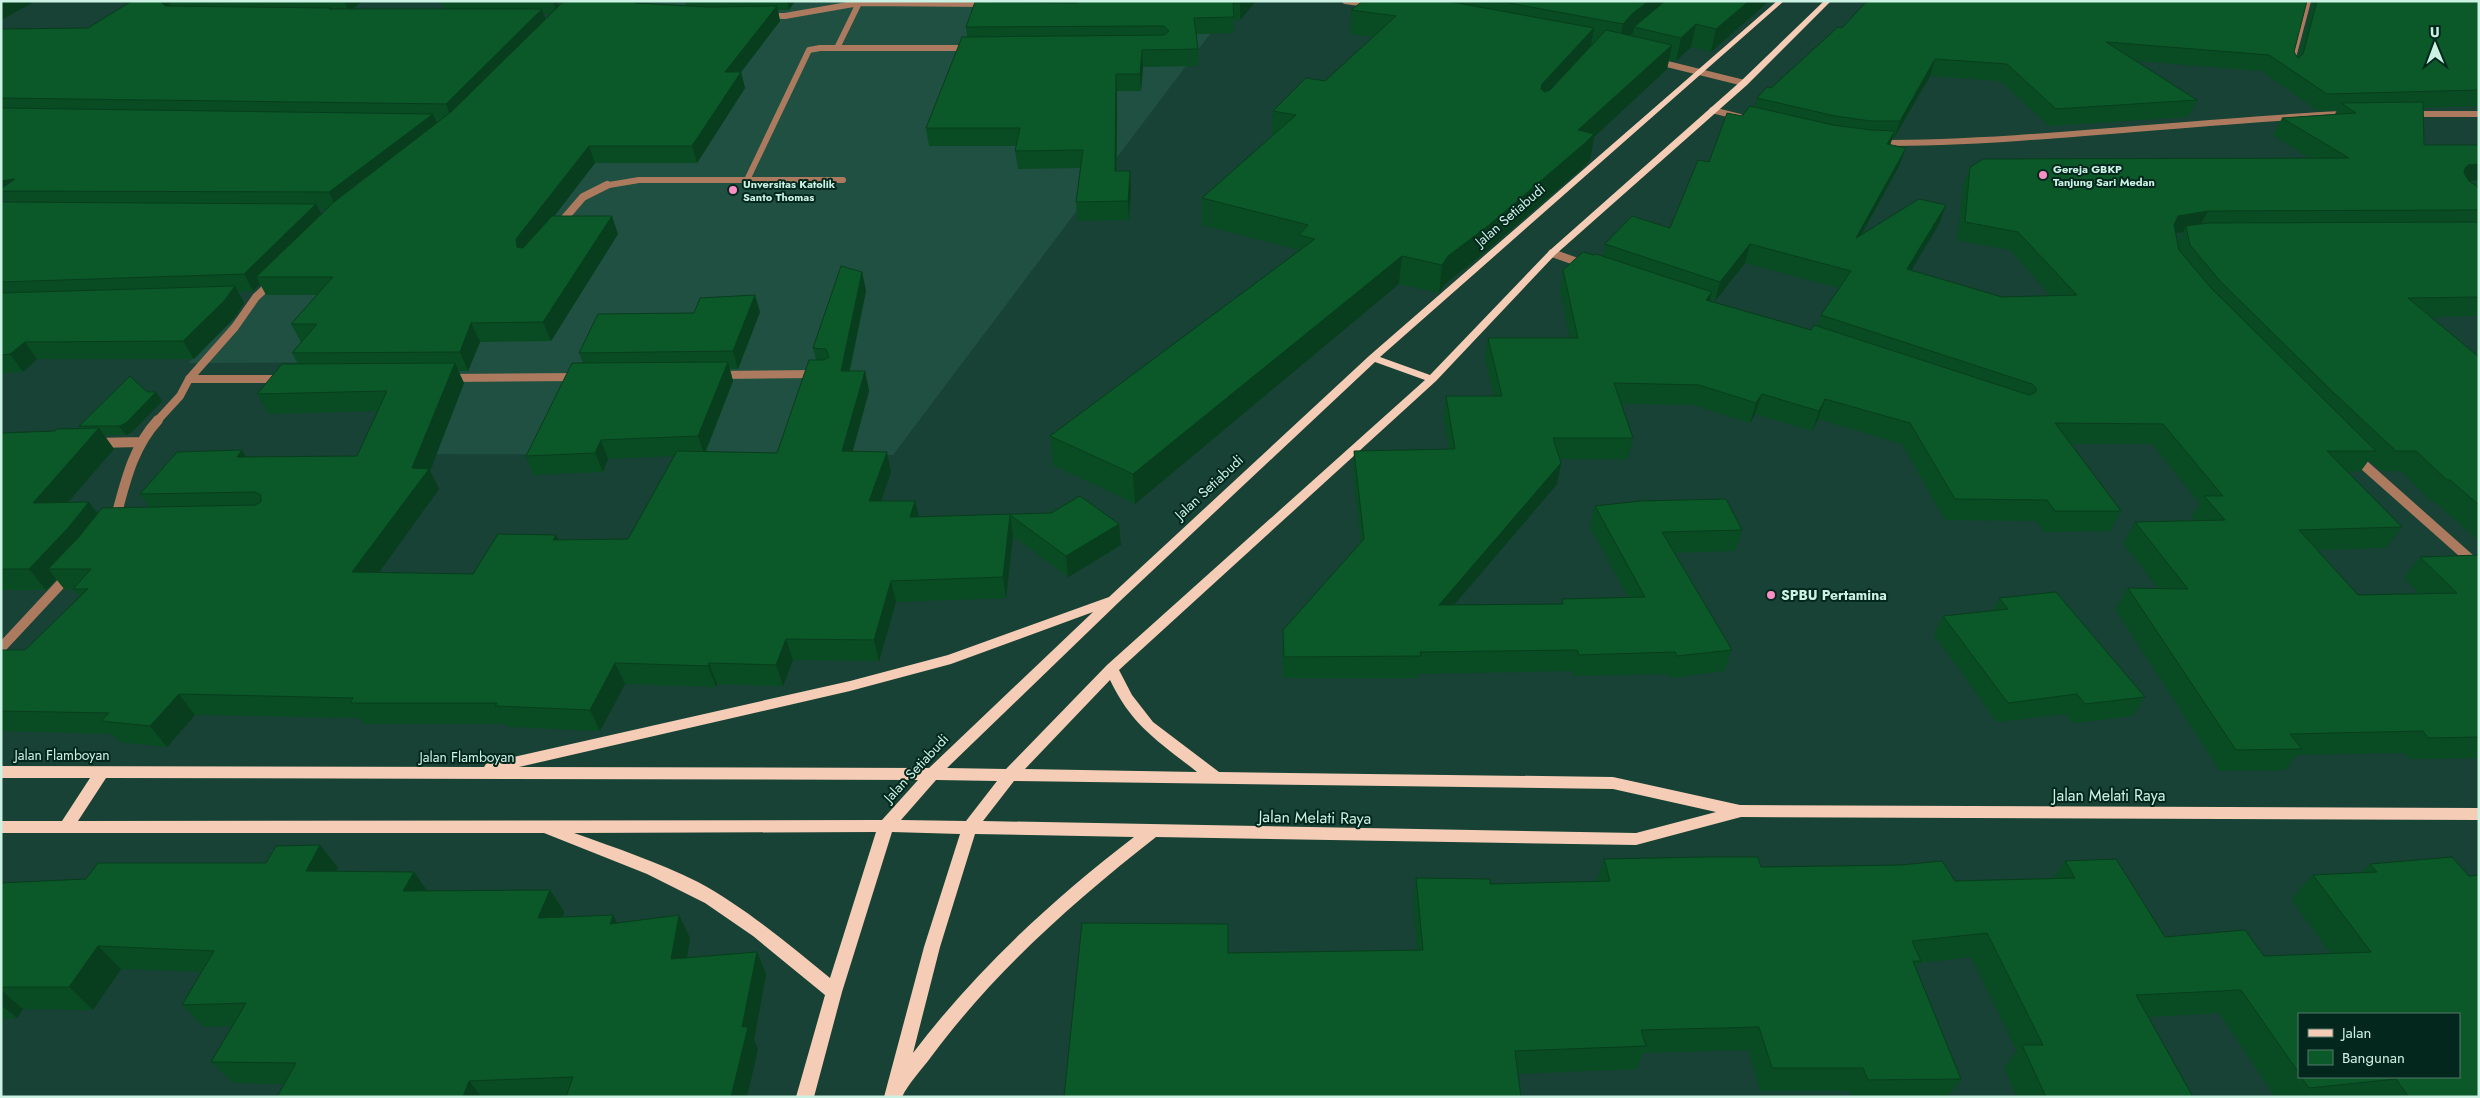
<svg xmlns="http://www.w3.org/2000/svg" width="2480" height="1098" viewBox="0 0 2480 1098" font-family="Jost,sans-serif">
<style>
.built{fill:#205041}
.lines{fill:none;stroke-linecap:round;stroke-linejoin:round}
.street-far2{stroke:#ac7b5f;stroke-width:6}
.street-far1{stroke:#ac7b5f;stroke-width:8}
.street{stroke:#ac7b5f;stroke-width:10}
.primary{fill:#f5ccb5;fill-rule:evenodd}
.wall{fill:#094c23;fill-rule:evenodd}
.shaded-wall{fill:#083e1d}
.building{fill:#0b5829;stroke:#083e1d}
.poi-dot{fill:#fb8fc3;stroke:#04271d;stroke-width:2}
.labels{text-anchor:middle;stroke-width:4;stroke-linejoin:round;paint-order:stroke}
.far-poi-label{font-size:11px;font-weight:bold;fill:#ccf2e4;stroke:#04271d;text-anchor:start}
.street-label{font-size:14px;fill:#ccf2e4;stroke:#04271d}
.poi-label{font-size:14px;font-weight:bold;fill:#ccf2e4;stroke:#04271d;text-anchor:start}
.near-street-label{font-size:16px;fill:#ccf2e4;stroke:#04271d}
</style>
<rect width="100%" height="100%" fill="#174235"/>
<!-- built -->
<path class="built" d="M573 1H1135L1222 18 893 455 375 454 437 362 188 363Z"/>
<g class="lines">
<!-- street-far2 -->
<path class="street-far2" d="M1345 1 1374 5
M766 16H785L859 3 988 4
M837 48 860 1
M1655 61 1744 83
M2291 65 2308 1
M1712 110 1740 117
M2410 114H2479
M1876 143C2032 143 2187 121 2343 114
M747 180 809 50 820 48H969
M603 186 639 180H843"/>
<!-- street-far1 -->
<path class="street-far1" d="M557 227 583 197 607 185
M1552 253 1586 265
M720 375 818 374
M448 378 578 377
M189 379H283
M157 421 180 396 189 379 235 327 256 297 272 282"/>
<!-- street -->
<path class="street" d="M96 443 140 442
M2355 457 2479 567
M115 520C125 484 132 448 158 420
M1 648 69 575"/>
<!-- primary -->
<path class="primary" d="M1777 1H1784L1380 357 1430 375 1549 251 1741 81 1824 1H1831L1747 85 1555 255 1436 381 1119 670 1132 695 1153 722 1219 772 1613 777 1740 805 2479 808V820L1741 817 1636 845 1156 837C1073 902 994 972 931 1057 922 1069 908 1084 902 1097H884L924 947 960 834 892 832 842 992 814 1097H796L825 995 753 936 705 903 647 874 544 833H1V821H62L90 778H1V766L484 767 486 764 491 762 850 681 948 655 1109 597 1369 356ZM1375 362 1425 380 1107 665 1006 769 947 768 1119 602ZM1093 612 929 768 519 767 850 691 951 664ZM1110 680C1132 726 1158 741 1197 772L1025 769ZM106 778 918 780 882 820 78 821ZM936 780 997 781 966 821 901 820ZM1014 781 1613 789 1716 812 1636 833 983 821ZM876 832 830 978C788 944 746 908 698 882 658 862 616 848 574 833ZM975 834 1134 837C1052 900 976 970 913 1053L940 947Z"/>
</g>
<!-- wall -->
<path class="wall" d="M132 1H362L353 9H444L441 1H557L559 6 635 3 686 5 685 1H795L789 10H778L780 21 741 72 745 88 697 163H595L554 216 618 234 551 341 480 342 468 371H458L464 383 430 471 439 489 379 572 473 574 556 535 559 540 628 539 674 456 608 459 603 472 534 475 526 456 583 363 579 353 760 312 738 369H730L733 381 706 452 777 453 816 360 813 348 862 272 866 291 850 371H865L869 391 853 451 891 472 881 501 919 517 1051 513 1121 545 1068 577 1013 536 1006 598 896 602 879 661 793 660 783 686 717 684 716 687 625 684 600 731 507 727 505 724H363L360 718 195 715 167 747 119 742 112 734 1 731V650H25L80 597 74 590H65L56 579 46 590H1V433L55 431 81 428 79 426 147 392 162 401 132 432 126 435H104L114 449 68 502 98 514 150 507 140 494 245 457 357 456 378 411 269 414 257 394 298 364 292 353 301 342 291 324 317 295H266L260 284 253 291 238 292 244 303 234 318 194 359H37L23 372 1 373V202H6L4 198H1V29L88 28ZM544 14H551L546 19ZM319 209H326L321 214Z
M1256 1 1240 20 1234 19V33L1196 34 1198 49V66L1143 67 1141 91H1117V171L1131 189 1129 220 1077 221 1076 202 1080 168 1018 169 1015 151 1017 146H929L926 128 967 37 966 27 1077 3Z
M1363 1H1769L1711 52 1691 47 1676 61 1669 60 1667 69 1594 137 1590 160 1580 170 1485 252 1445 284 1439 293 1399 284 1135 504 1053 465 1050 436 1298 251 1299 250 1202 225V198L1272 136 1273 111 1325 81 1373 37 1350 34 1351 10Z
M2312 1H2479V106L2423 108 2424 145H2479V316L2431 317 2479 357V541L2434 501H2431L2401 471H2382L2369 460 2361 471 2347 472 2402 527 2386 548 2317 550 2358 595 2419 593 2404 578 2420 557 2479 555V758L2409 759 2404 753 2297 755 2285 770 2220 771 2115 609 2128 588H2158L2123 543 2135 522 2194 520 2191 517 2200 504 2152 444H2070L2121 511 2110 531 2044 532 2036 521 1945 520 1902 444 1818 419 1812 431 1755 414 1750 423 1693 405 1621 404 1633 438 1628 459H1560L1561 463 1557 484 1454 605 1561 604 1562 599 1628 597 1590 527 1595 506 1742 530 1735 551 1674 553 1732 650 1724 671 1670 678 1668 674 1573 676 1572 671 1418 674V678H1283L1282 651 1283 630 1361 543 1353 471 1354 451 1449 449 1443 416 1446 396H1494L1485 358 1488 338H1570L1560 290 1563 270 1603 256 1605 244 1670 228 1709 162 1742 116 1755 107 1757 98 1771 88 1842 28 2294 52 2298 58 2313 2ZM2136 61 2261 71 2318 111 2337 110 2335 114 2282 118 2273 135 2309 158 1970 167 1963 185 1957 240 2010 250 2051 296 2002 297 1911 270 1939 224 1862 234 1899 166 1890 145 1892 138H1894L1930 76 2000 81 2049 126 2188 117 2197 100ZM2477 180 2474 185 2470 181ZM2183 232 2178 242 2176 233ZM1745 263 1839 288 1821 315 1817 326 1811 330 1710 301V300L1715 301Z
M1999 598 2145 697 2133 716 2073 723 2065 714 1997 722 1934 635 1943 616 1993 611Z
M320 845 338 868 336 871 414 872 427 891 550 890 564 912 562 917 617 923 690 938 687 957 757 952 766 974 754 1040 758 1049 747 1097H277L284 1084 233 1083 211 1062 232 1026 204 1027 182 1005 202 972 121 969 93 1010 23 1009 17 1018 1 1019V883L86 879 266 863Z
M2452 857 2479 1097H2275L2219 1013 2148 1017 2193 1097H2017L2004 1068 2017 1051 1971 957 1920 963 1916 969 1961 1079 1948 1097H1851L1849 1091H1760L1748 1050 1643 1053 1637 1069 1518 1074 1064 1097 1228 953 1417 950 1413 903 1416 878 1490 884 1597 881 1604 859 1761 867 1955 881 2053 878 2065 861 2165 937 2264 956 2331 954 2291 899 2313 875 2362 872 2370 864ZM2299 1014 2459 1077H2299Z"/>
<!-- shaded-wall -->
<path class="shaded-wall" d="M1 1H36L1 20Z
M161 1H168L173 11 168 15Z
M344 1H362L349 12Z
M553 1H557L560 11 557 14Z
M787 1H795L789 10Z
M1243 1H1256L1240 20V4Z
M1649 1H1662L1659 13 1634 27 1633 33 1629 36 1618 47 1623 24 1633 13Z
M1749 1H1769L1711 52 1716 29Z
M777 6 780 21 741 72 745 88 697 163 692 146 725 72Z
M542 9 547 24 452 120 446 104Z
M1696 24 1691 47 1676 61 1681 38Z
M1594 28 1590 51 1538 109 1542 84Z
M1672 45 1667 69 1594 137 1590 160 1580 170 1485 252 1445 284 1439 293 1442 265 1448 256 1578 130Z
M1142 50 1143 67 1141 91 1140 74Z
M1935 59 1930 76 1894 138 1900 121Z
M1116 74 1117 91 1116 190 1115 171Z
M433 114 440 130 337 209 329 192Z
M1895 131 1889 148 1887 144Z
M589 146 595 163 523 257 517 247 516 239Z
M1906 148 1899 166 1849 257 1856 238Z
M2479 164V177L2477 180 2456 183 2465 168 2468 165Z
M1130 171 1131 189 1129 220 1128 201Z
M15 179 1 191V181Z
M316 204 325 221 256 277 260 284 253 291 244 274Z
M1946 205 1939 224 1900 289 1907 269Z
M2208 211 2198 230 2186 226 2183 232 2168 234 2178 216Z
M612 216 618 234 551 341 543 322Z
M1750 244 1745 263 1715 301 1720 282Z
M1402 256 1399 284 1135 504 1133 474Z
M862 272 866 291 845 391 841 371Z
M235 286 244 303 234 318 194 359 183 341Z
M1712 292 1707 311 1706 300Z
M755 295 760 312 738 369 733 351Z
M471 323 480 342 468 371 460 352Z
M25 342 37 359 23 372 10 354Z
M728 362 733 381 704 454 698 436Z
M455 363 464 383 430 471 439 489 365 592 352 572 412 468Z
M865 371 869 391 847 471 842 451Z
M156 392 162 401 132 432 126 435 119 426Z
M1762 394 1755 414 1750 423 1756 403Z
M1825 399 1818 419 1812 431 1819 411Z
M99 428 114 449 49 524 33 503Z
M601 440 608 459 603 472 595 453Z
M242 450 254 471 237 457Z
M887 452 891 472 874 521 869 501Z
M1561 463 1557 484 1436 626 1439 605Z
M915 501 920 521 910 517Z
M89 502 105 523 48 569 56 579 46 590 29 569Z
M1010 515 1013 536 1006 598 1003 577Z
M1119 524 1121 545 1068 577 1066 556Z
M556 535 565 555 553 540Z
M891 581 896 602 879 661 874 640Z
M786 639 793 660 783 686 776 665Z
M615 663 625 684 600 731 590 710Z
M709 663 717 684 716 687 708 666Z
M179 694 195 715 167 747 150 726Z
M320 845 338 868 323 894 306 871Z
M414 872 430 895 403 891Z
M550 890 564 912 552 941 538 918Z
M613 915 625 938 610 924Z
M679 915 690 938 683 981 671 959Z
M98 946 121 969 93 1010 69 987Z
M757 952 766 974 754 1040 758 1049 747 1097H731L742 1027Z
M1 990 23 1009 17 1018 1 1005Z
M469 1081 482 1097H463Z"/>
<!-- building -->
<path class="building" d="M132 1H161L165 6 331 8 329 9H542L446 104 1 98V29L88 28Z
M564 1H634L635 3 707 7 777 6 725 72H741L692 146H589L516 239 517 247 523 248 552 216H612L543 322 471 323 460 352 292 353 317 324H291L333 277H256L334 202 451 112Z
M1077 1H1243L1240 4 1233 3 1234 17 1194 18 1198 49 1142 50 1140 74H1116L1115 171H1130L1128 201 1076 202 1083 150 1015 151 1020 128H926L962 37 1164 35 1169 31 1164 26 966 27 975 2 1077 3Z
M1363 1H1447L1594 28 1542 84 1541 89 1545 92 1550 90 1606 30 1672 45 1578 130 1594 134 1584 144 1489 225 1448 256 1442 265 1402 256 1133 474 1050 436 1315 239 1299 235 1308 225 1202 198 1296 115 1273 111 1306 78 1325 81 1396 16 1351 10Z
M1498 1H1649L1633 13 1623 24Z
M1665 1H1749L1716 29 1696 24 1681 38 1634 27Z
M1867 1H2307L2294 52 2298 58 2303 54 2317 1H2479V90L2327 94 2269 55 2106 42 2197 100 2056 109 2007 64 1935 59 1900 121H1871L1835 116 1757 98 1767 87 1771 88 1838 27 1842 28Z
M2423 102 2424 145H2479V164L2468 165 2465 168 2464 173 2469 181 2479 188V210L2208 211 2178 216 2174 225 2179 250 2211 288 2376 451H2327L2402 527 2299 530 2358 595 2457 593 2420 557 2479 555V737L2428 738 2423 731 2290 734 2302 749 2236 750 2128 588 2188 589 2135 522 2225 520 2204 496H2223L2163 424 2055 423 2121 511H2055L2047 500 1955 499 1910 423 1825 399 1819 411 1762 394 1756 403 1699 385 1614 383 1633 438H1553L1561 463 1439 605 1563 604 1562 599 1645 597 1595 506 1640 501 1726 499 1742 530 1662 532 1732 650 1677 656 1675 652 1579 655 1577 650 1420 652 1421 656 1284 657 1283 630 1364 539 1354 451 1455 449 1446 396H1502L1488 338H1578L1563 270 1583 252 1594 255 1596 254 1712 292 1706 300 1811 330 1814 325 2029 395 2036 392V388L2032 384 1821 315 1851 271 1750 244 1720 282 1605 244 1632 216 1670 228 1698 160 1709 162 1727 113 1742 116 1750 106 1833 125 1871 130 1895 131 1887 144 1906 148 1856 238 1919 199 1946 205 1907 269 2002 297 2077 295 2018 232 1965 222 1970 167 1983 159 2349 158 2282 118 2356 113 2341 103Z
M1 108 433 114 329 192 1 191V189L15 179 1 181Z
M1 202 316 204 244 274 1 282Z
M2479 222V297L2408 298 2479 357V505L2450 480H2447L2416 451H2396L2335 394 2220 281 2190 245 2186 226 2208 223Z
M841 266 862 272 841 371H865L842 451 887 452 869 501H915L910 517 1051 513 1080 496 1119 524 1066 556 1010 515 1003 577 891 581 874 640 786 639 776 665 709 663 708 666 615 663 590 710 495 706 497 703H350L353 698 179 694 150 726 101 721 109 713 1 711V650H25L88 589H73L91 569H48L78 538 102 508 255 505 261 502V495L255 492 140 494 177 452 242 450 237 457 357 456 387 391 257 394 282 364 455 363 412 468 429 469 352 572 473 574 498 534 556 535 553 540 628 539 677 451 777 453 809 360H824L829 357 826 349 813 348Z
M235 286 224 301 183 341 25 342 10 354 1 355V293Z
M755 295 733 351 579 353 598 314 694 313 700 298Z
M728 362 698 436 601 440 595 453 526 456 572 363Z
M130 376 147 392H156L126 423 119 426H79Z
M99 428 33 503 89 502 68 528 29 569H1V433L55 431 57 429Z
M2056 592 2145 697 2085 704 2077 694 2008 703 1943 616 2008 609 1999 598Z
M320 845 306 871 414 872 403 891 550 890 538 918 613 915 610 924 679 915 671 959 757 952 742 1027H748L731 1097H566L573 1077 469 1081 463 1097H277L296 1063 211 1062 246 1003 182 1005 214 951 98 946 69 987H1V883L86 879 98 863H266L276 846Z
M1702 857H1758L1761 867 1901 865 1942 861 1955 881 2075 878 2065 861 2116 859 2165 937 2245 930 2264 956 2371 952 2313 875 2377 872 2370 864 2452 857 2469 876 2479 875V1097H2409L2396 1079 2309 1088 2301 1077H2459V1014H2299V1073L2241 990 2136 995 2193 1097H2046L2022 1045H2043L1987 933 1912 941 1921 961H1913L1961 1079 1868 1080 1863 1068H1772L1759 1027 1641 1030 1646 1046 1515 1051 1521 1097H1064L1082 923 1228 924V953L1423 950 1416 878 1490 879V884L1610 881 1604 859Z"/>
<!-- markers -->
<g class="poi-dot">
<circle cx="2043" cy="175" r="5"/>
<circle cx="733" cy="190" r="5"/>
<circle cx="1771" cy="595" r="5"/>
</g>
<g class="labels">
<!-- far-poi labels -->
<g class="far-poi-label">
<text x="2053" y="173">Gereja GBKP<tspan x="2053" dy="13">Tanjung Sari Medan</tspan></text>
<text x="743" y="188">Unversitas Katolik<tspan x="743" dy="13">Santo Thomas</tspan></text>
</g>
<!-- street labels -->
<g class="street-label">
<text transform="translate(1510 215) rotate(-41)" y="5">Jalan Setiabudi</text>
<text transform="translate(1209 487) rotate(-43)" y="5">Jalan Setiabudi</text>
<text x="62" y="760">Jalan Flamboyan</text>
<text x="467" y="762">Jalan Flamboyan</text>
<text transform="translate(916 768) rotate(-47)" y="5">Jalan Setiabudi</text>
</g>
<!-- poi labels -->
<g class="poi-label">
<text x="1781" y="600">SPBU Pertamina</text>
</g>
<!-- near-street labels -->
<g class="near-street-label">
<text x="2109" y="801">Jalan Melati Raya</text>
<text transform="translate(1315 817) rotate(1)" y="6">Jalan Melati Raya</text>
</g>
</g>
<!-- border -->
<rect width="2480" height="1098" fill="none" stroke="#ccf2e4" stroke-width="5"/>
<!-- legend -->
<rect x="2298" y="1013" width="162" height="65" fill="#04271d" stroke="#54786d"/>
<rect x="2308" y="1029" width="25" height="8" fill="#f5ccb5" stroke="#54786d"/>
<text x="2342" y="1038" font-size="15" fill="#ccf2e4">Jalan</text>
<rect x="2308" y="1050" width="25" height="15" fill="#0b5829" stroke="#54786d"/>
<text x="2342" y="1063" font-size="15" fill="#ccf2e4">Bangunan</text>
<!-- north arrow -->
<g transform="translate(2435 45) rotate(359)" stroke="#04271d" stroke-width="4" paint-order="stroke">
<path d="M0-4L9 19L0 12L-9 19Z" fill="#ccf2e4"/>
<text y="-8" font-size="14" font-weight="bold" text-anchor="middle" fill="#ccf2e4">U</text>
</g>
</svg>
